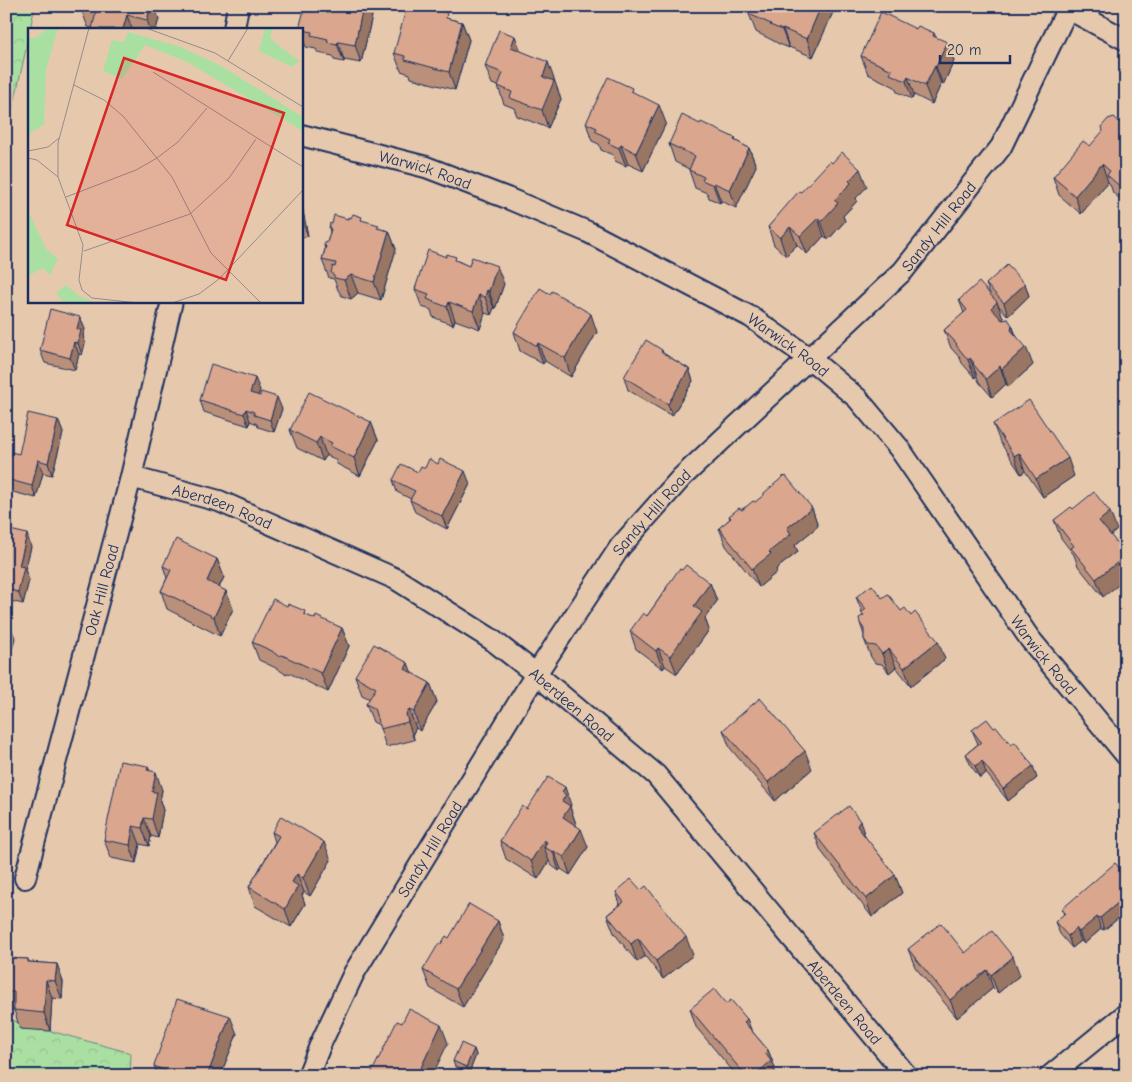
<svg xmlns="http://www.w3.org/2000/svg" width="1132" height="1082" viewBox="0 0 1132 1082" font-family="'Comic Neue',sans-serif">
<style>
.forest{fill:url(#forest-crowns);stroke:#628780}
.lines{fill:none;stroke-linecap:round;stroke-linejoin:round}
.street-casing{stroke:#1b2f5e;stroke-width:24}
.street{stroke:#e6c9ad;stroke-width:20}
.wall{fill:#bb907a;stroke:#1b2f5e}
.shaded-wall{fill:#997563;stroke:#1b2f5e}
.building{fill:#daa78e;stroke:#1b2f5e}
.labels{text-anchor:middle;stroke-width:4.5;stroke-linejoin:round;paint-order:stroke}
.street-label{font-size:16px;fill:#1b2f5e;stroke:#e6c9ad}
.inset-road{fill:none;stroke:#958b8d;stroke-width:1}
.view{fill:#d62828;fill-opacity:0.15;stroke:#d62828;stroke-width:2.5}
.inset-edge{fill:none;stroke:#1b2f5e;stroke-width:2.5}
</style>
<defs>
<pattern id="forest-crowns" width="20" height="18" patternUnits="userSpaceOnUse" patternTransform="scale(1.25)"><rect width="20" height="18" fill="#aadfa2"/><path d="M2 6a3 3 0 1 1 6 0M12 15a3 3 0 1 1 6 0" fill="none" stroke="#92c08e"/></pattern>
</defs>
<rect width="100%" height="100%" fill="#e6c9ad"/>
<filter id="ink" filterUnits="userSpaceOnUse"><feTurbulence type="fractalNoise" baseFrequency=".02" numOctaves="2"/><feDisplacementMap in="SourceGraphic" scale="10" xChannelSelector="R" yChannelSelector="G"/><feConvolveMatrix kernelMatrix="1 2 1 2 8 2 1 2 1" color-interpolation-filters="sRGB"/></filter>
<g filter="url(#ink)">
<!-- forest -->
<path class="forest" d="M6 6H35L30 29H29V35L6 140Z
M6 1019 131 1053 130 1076H6Z"/>
<g class="lines">
<!-- street casing -->
<g class="street-casing">
<g id="street">
<path d="M1063 6 1126 40"/>
<path d="M234 29 238 6"/>
<path id="s1" d="M301 135 426 167 507 198 588 232 751 317 809 358 857 398 899 448 1030 639 1126 755"/>
<path id="s2" d="M131 477 219 501 396 579 491 639 536 674 656 775 907 1076"/>
<path id="s3" d="M25 878 131 477 172 301"/>
<path id="s4" d="M308 1076 321 1043 354 973 536 674 620 547 682 477 903 271 1001 147 1069 6"/>
<path d="M1050 1076 1126 1014"/>
</g>
</g>
<!-- street -->
<use href="#street" class="street"/>
</g>
<!-- wall -->
<path class="wall" d="M82 6H154L159 19 156 29H92V28L88 27 81 9Z
M834 10 813 57 789 47V48L777 43 776 42 756 32 749 14Z
M372 16 361 63 344 60V62L334 60 333 56 318 53 316 49 306 47 301 34V29Z
M449 19 462 22 469 40 455 90 411 78 410 74 401 71 394 53Z
M916 29 934 33 936 37 954 61 943 85 941 84 932 104 914 95 912 99 897 92 895 87 868 74 861 56Z
M520 51 555 80 554 81 561 99 548 128 517 116 514 108 504 104 498 86 492 84 485 66Z
M633 92 666 123 643 171 628 164 626 166 615 161 613 155 601 150 599 144 592 141 586 123Z
M1126 122V204L1113 193 1110 184 1108 182 1081 214 1059 195 1053 177 1090 146 1122 124Z
M700 124 735 138 736 141 749 148 756 166 736 208 721 201 720 203 709 198 707 193 695 188 689 170V169L675 162 669 144Z
M867 187 856 198 857 201 843 216 845 221 828 240 824 236 807 254 797 245 786 256 774 245 768 227 801 192Z
M301 203 308 236 301 238Z
M363 221 380 229 389 231 396 249 381 300 358 293 351 299 342 296 338 290 334 279 329 278 322 260 325 249 324 246 327 243 330 232 329 228 332 224Z
M458 261 504 284 495 309 494 308 491 315 485 313 480 329 455 320 453 325 433 317 431 310 422 307 415 289Z
M986 284H1025L1029 296 1008 316 998 305 1004 320 1012 325 1016 335 1033 365 1008 387 1006 384 992 397 979 382 977 377V376L975 378 962 363 960 358 951 348 944 330 964 313 959 300 990 294Z
M550 294 597 332 571 377 545 361 543 364 520 351 514 332Z
M85 329 83 336 85 343 82 355 79 354 75 370 45 363 40 350Z
M662 350 663 353 689 369 693 381 672 416 628 390 624 377Z
M260 390 258 396 282 409 274 432 258 427 257 424 250 421 249 426 204 412 200 400Z
M58 420 63 433 52 475 43 473 36 498 9 491 6 484V471L19 454Z
M371 422 378 440 360 476 337 464 335 459 326 455 323 461 297 448 290 430Z
M993 424 1074 476 1043 497 1025 471 1021 474 1000 442Z
M425 468 470 484 447 529 415 512 410 500 411 499 397 492 393 480 418 472Z
M755 502 812 508 818 526 795 545 798 552 776 569 777 572 759 587 726 546 719 528 730 519 729 516Z
M1073 509 1117 530 1111 535 1103 597 1078 566 1074 555 1061 538 1054 520Z
M6 529 31 547 25 570 29 580 23 604 6 600Z
M217 559 224 577 219 588 226 591 233 609 220 636 167 609 161 591 167 578 163 566Z
M682 570 710 583 717 601 705 618 709 630 677 674 665 666 663 669 636 649 630 631 647 616 666 589V588Z
M856 597 882 598 901 611 945 659 911 686 896 667 889 673 882 664 875 663 871 657 864 639V635L860 623 863 616 862 612Z
M306 615 315 619 342 628 349 646 328 692 289 673 285 674 278 669 259 660 252 642Z
M408 663 411 673 430 683 437 702 420 731 416 728 413 733 414 740 386 747 379 725 373 722 366 704 370 699 362 695 355 676Z
M994 728 1037 778 1008 801 986 773 980 778 971 766 966 754 978 744 972 730Z
M723 730 812 769 775 801 730 748Z
M149 770 162 790 160 801 163 810 158 838 151 836 149 846 140 844 136 863 111 858 104 840Z
M571 805 570 807 576 824V825L588 847 570 875 561 869 559 871 551 865 549 861 538 879 506 859 500 841 527 809Z
M272 832 331 860 310 896 304 892 302 895 305 904 291 927 255 906 249 887 275 842Z
M814 833 866 838 895 875 902 893 872 917 821 851Z
M1126 875V912L1104 930 1101 929 1084 944 1081 941 1072 948 1060 934 1055 922 1064 915 1062 909Z
M616 892 693 955 663 979 645 956 637 962 614 933 607 915 620 904Z
M498 921 504 939 463 1007 430 988 423 970 449 938Z
M908 949 965 953 1020 975 998 993 993 988 957 1018 915 967Z
M6 958 28 959 29 962 57 964 63 982 62 999 52 998 50 1031 20 1029 14 1010H6Z
M726 1004 747 1019 750 1029 768 1050 775 1068 774 1069 777 1076H737L696 1027 690 1009Z
M237 1034 220 1076H158L154 1066Z
M474 1049 476 1055 469 1073 455 1067 453 1061Z"/>
<!-- shaded-wall -->
<path class="shaded-wall" d="M151 6H154L159 19 156 29H150L147 20Z
M363 6H368L372 16 361 63 355 45Z
M821 6H833L834 10 813 57 807 39Z
M127 15 132 29H123Z
M462 22 469 40 455 90 449 72Z
M783 29 789 47V48L782 30Z
M515 36 522 54 511 47Z
M338 42 344 60V62L337 44Z
M947 42 954 61 943 85 936 67Z
M548 62 561 99 548 128 542 110 543 77Z
M935 66 941 84 932 104 925 86Z
M908 77 914 95 912 99 906 81Z
M659 105 666 123 643 171 636 153Z
M621 145 628 164 626 166 619 148Z
M749 148 756 166 736 208 730 190Z
M1102 164 1108 182 1081 214 1075 196Z
M860 169 867 187 856 198 857 201 843 216 845 221 828 240 821 222 834 200 849 181Z
M714 183 721 201 720 203 713 185Z
M1126 186V196L1123 189Z
M301 203 302 206 308 236 301 218Z
M818 218 824 236 807 254 800 236Z
M790 227 797 245 786 256 780 238Z
M389 231 396 249 381 300 374 282Z
M497 266 504 284 495 309 489 291Z
M351 275 358 293 351 299 344 280Z
M1025 284 1029 296 1008 316 1004 303Z
M487 290 494 308 491 315 485 297Z
M479 295 485 313 480 329 473 311Z
M449 302 455 320 453 325 447 307Z
M997 302 1004 320 998 326 991 308Z
M591 314 597 332 571 377 565 358Z
M80 317 85 329 83 336 85 343 82 355 78 343 77 329Z
M1012 325 1018 343 1011 330Z
M74 342 79 354 75 370 70 358Z
M538 343 545 361 543 364 537 346Z
M1026 347 1033 365 1008 387 1002 369Z
M970 358 977 376 975 378 968 360Z
M1000 366 1006 384 992 397 986 379Z
M689 369 693 381 672 416 668 404Z
M255 378 260 390 255 405 250 393Z
M277 397 282 409 274 432 270 420Z
M246 409 250 421 249 426 244 414Z
M58 420 63 433 52 475 48 463Z
M371 422 378 440 360 476 354 458Z
M320 437 326 455 323 461 316 443Z
M1019 453 1025 471 1021 474 1014 456Z
M1068 458 1074 476 1043 497 1036 479Z
M38 460 43 473 36 498 32 486Z
M465 471 470 484 447 529 442 516Z
M812 508 818 526 795 545 798 552 776 569 777 572 759 587 752 569 769 552 787 528Z
M1110 512 1117 530 1106 539 1099 521Z
M27 534 31 547 25 570 29 580 23 604 18 592 19 566Z
M1126 556V579L1103 597 1096 579Z
M217 559 224 577 213 599 207 581Z
M710 583 717 601 705 618 709 630 677 674 670 656 694 606Z
M226 591 233 609 220 636 214 617Z
M8 620 15 638 6 675V629Z
M342 628 349 646 328 692 321 673Z
M938 641 945 659 911 686 904 668Z
M658 648 665 666 663 669 656 651Z
M889 649 896 667 889 673 882 654Z
M408 663 415 681 405 669Z
M430 683 437 702 420 731 414 712Z
M409 710 416 728 413 733 414 740 408 722 406 714Z
M805 751 812 769 775 801 768 782Z
M982 761 986 773 980 778 975 766Z
M148 766 154 782 156 772 162 790 160 801 163 810 158 838 152 819V792L147 770Z
M1033 766 1037 778 1008 801 1003 789Z
M565 787 571 805 570 807 576 824 569 835 563 817 562 792Z
M144 818 151 836 149 846 142 828Z
M860 821 866 839 857 826Z
M133 826 140 844 136 863 130 845Z
M581 829 588 847 570 875 564 857Z
M544 840 548 849 544 847 549 861 538 879 531 861Z
M324 842 331 860 310 896 303 878Z
M554 851 561 869 559 871 553 852Z
M297 874 304 892 302 895 305 904 291 927 285 909 292 882Z
M895 875 902 893 872 917 866 899Z
M1126 896V912L1104 930 1100 918Z
M1097 917 1101 929 1084 944 1079 932Z
M498 921 504 939 463 1007 456 989Z
M1076 928 1081 941 1072 948 1068 936Z
M686 937 693 955 663 979 656 961Z
M638 938 645 956 637 962 631 944Z
M1013 957 1020 975 998 993 991 975Z
M57 964 63 982 62 999 55 981Z
M987 970 993 988 957 1018 950 1000Z
M46 980 52 998 50 1031 44 1013Z
M230 1016 237 1034 220 1076H207Z
M747 1019 754 1037 744 1022Z
M441 1025 448 1043 432 1076H417Z
M474 1049 476 1055 469 1073 466 1067Z
M768 1050 775 1068 774 1069 777 1076H754L765 1053Z"/>
<!-- building -->
<path class="building" d="M82 6H151L147 20 127 15 123 29H92L96 12 81 9Z
M305 6H363L355 45 338 42 337 44 327 42 328 39 311 35 312 32 299 29Z
M407 6H424L447 13 446 18 462 22 449 72 405 60V56L394 53Z
M752 6H821L807 39 783 29 782 30 770 25 771 24 749 14Z
M881 12 916 29 918 26 934 33 933 36 947 42 936 67 935 66 925 86 908 77 906 81 890 74 892 70 861 56Z
M499 30 515 36 511 47 548 62 543 77 554 81 542 110 510 98 512 92 498 86 503 73 485 66Z
M608 77 632 88 631 91 659 105 636 153 621 145 619 148 608 143 610 139 595 131 597 128 586 123Z
M682 115 700 124 701 122 735 138 734 140 749 148 730 190 714 183 713 185 702 180 704 177 689 170 695 156 669 144Z
M1114 117 1122 124 1125 121 1126 122V186L1123 189 1107 175 1110 171 1102 164 1075 196 1053 177 1083 141 1090 146 1103 131 1102 126 1108 119Z
M842 152 860 169 849 181 851 183 834 200 838 203 821 222 818 218 800 236 790 227 780 238 768 227 799 191 801 192 830 161 832 163Z
M353 214 362 217 361 220 379 225 377 228 389 231 374 282 351 275 344 280 335 278 331 272 333 266 335 267 336 263 322 260 326 246H324L325 242 327 243 331 229 329 228 330 223 332 224 334 215 348 219V217L351 218Z
M428 250 446 257 447 254 456 257 455 260 469 266 472 257 497 266 489 291 487 290 485 297 479 295 473 311 449 302 447 307 427 299 429 294 415 289Z
M1007 265 1025 284 1004 303 986 284Z
M979 282 997 302 991 308 1002 320 1008 319 1012 325 1011 330 1026 347 1002 369 1000 366 986 379 973 364 974 363 970 358 968 360 956 345 957 344 944 330 967 310 959 300Z
M540 288 550 294 552 291 591 314 565 358 538 343 537 346 514 332Z
M50 309 80 317 77 329 81 330 78 343 74 342 70 358 40 350Z
M646 340 662 350 661 352 689 369 668 404 624 377Z
M211 364 255 378 250 393 260 396 261 392 277 397 270 420 254 415V412L246 409 244 414 200 400Z
M309 392 371 422 354 458 330 446 332 443 320 437 316 443 290 430Z
M1029 400 1068 458 1036 479 1019 453 1014 456 993 424Z
M28 413 58 420 48 463 38 460 32 486 6 479V471L11 452 19 454Z
M429 459 438 464 440 459 465 471 442 516 410 500 415 491 393 480 401 464 418 472 421 466 425 468Z
M784 476 785 477 786 476 812 508 787 528 791 534 769 552 771 554 752 569 719 528 731 518 729 516 739 508 742 510 753 501 755 502 764 495V493Z
M1094 492 1110 512 1099 521 1126 554V556L1096 579 1071 548 1074 546 1054 520 1071 507 1073 509Z
M6 529 27 534 19 566 24 567 18 592 6 589Z
M176 539 217 559 207 581 226 591 214 617 161 591 171 570 163 566Z
M686 565 710 583 694 606 702 612 670 656 658 648 656 651 630 631 643 613 647 616 667 588H666L679 569 682 570Z
M872 585 882 598 888 594 901 611 905 608 911 616 915 612 938 641 904 668 889 649 882 654 876 646 868 645 864 639V629L860 623 859 618 864 615 861 613 866 609 856 597Z
M273 599 287 606 288 604 305 611 304 614 315 619 316 616 342 628 321 673 282 655 278 656 272 651 252 642Z
M6 620H8L6 629Z
M374 644 408 663 405 669 430 683 414 712 409 710 406 714 408 722 380 729 374 708 366 704 376 688 355 676Z
M760 698 805 751 768 782 723 730Z
M987 719 994 728 997 727 1011 745 1015 742 1033 766 1003 789 982 761 975 766 966 754 981 742 972 730Z
M120 761 148 766 147 770 156 772 152 792H157L152 819 144 818 142 828 133 826 130 845 104 840Z
M548 777 565 787 562 792 566 795 562 801 570 806 563 817 581 829 564 857 554 851 553 852 544 847 547 842 544 840 531 861 500 841 522 806 527 809Z
M849 806 860 821 857 826 895 875 866 899 814 833Z
M281 816 324 842 303 878 297 874 292 882 298 886 285 909 249 887 279 836 272 832Z
M1115 863 1126 875V891L1125 892 1126 896 1100 918 1097 917 1079 932 1076 928 1068 936 1055 922 1065 913 1062 909Z
M631 879 641 890 646 886 686 937 656 961 638 938 631 944 607 915 624 902 616 892Z
M469 904 498 921 456 989 423 970 439 943 441 944 446 936 449 938Z
M941 923 965 953 992 931 1013 957 991 975 987 970 950 1000 908 949Z
M6 958 28 959V962L57 964 55 981 46 980 44 1013 14 1010V992H6Z
M714 989 726 1004 731 1000 747 1019 744 1022 768 1050 765 1053 771 1061 754 1076H746L690 1009Z
M177 999 230 1016 207 1076H178L154 1066Z
M409 1009 441 1025 417 1076H370L397 1021 402 1023Z
M461 1043 474 1049 466 1067 453 1061Z"/>
</g>
<g class="labels">
<!-- street labels -->
<g class="street-label">
<text dy="6" stroke="none"><textPath href="#s1" startOffset="129">Warwick Road</textPath></text>
<text dy="6" stroke="none"><textPath href="#s4" startOffset="1068">Sandy Hill Road</textPath></text>
<text dy="6" stroke="none"><textPath href="#s1" startOffset="534">Warwick Road</textPath></text>
<text dy="6" stroke="none"><textPath href="#s2" startOffset="96">Aberdeen Road</textPath></text>
<text dy="6" stroke="none"><textPath href="#s4" startOffset="662">Sandy Hill Road</textPath></text>
<text dy="6" stroke="none"><textPath href="#s3" startOffset="298">Oak Hill Road</textPath></text>
<text dy="6" stroke="none"><textPath href="#s1" startOffset="939">Warwick Road</textPath></text>
<text dy="6" stroke="none"><textPath href="#s2" startOffset="501">Aberdeen Road</textPath></text>
<text dy="6" stroke="none"><textPath href="#s4" startOffset="258">Sandy Hill Road</textPath></text>
<text dy="6" stroke="none"><textPath href="#s2" startOffset="906">Aberdeen Road</textPath></text>
</g>
</g>
<!-- overview -->
<g transform="translate(28 28)">
<rect width="275" height="275" fill="#e6c9ad"/>
<path d="M0 182 18 221 30 231 22 247 15 240 0 248Z" fill="#aadfa2"/>
<path d="M20 0H30L18 42 16 96 0 107V10H7ZM237 0H246L242 7 244 12 271 33 264 39 231 23ZM100 4 153 19 195 39 275 89V103L159 34 117 17 94 51 75 43 84 12 96 14ZM38 257 51 268 68 275H36L28 265Z" fill="#aadfa2"/>
<path class="inset-road" d="M61 0 30 115V149L55 217 51 252 54 262 64 270 110 275M118 0 187 25 275 79M200 33 220 0M125 44 275 139M46 57 76 72 95 88 144 149 183 225 233 275M0 123 20 119 31 110M0 130 9 132 30 149M38 169 108 142 129 130 150 114 179 80M56 223 162 186 201 150 228 111M144 275 171 266 191 251 275 162"/>
<path class="view" d="M96 30 256 85 198 252 39 197Z"/>
<rect width="275" height="275" class="inset-edge"/>
</g>
<!-- margin -->
<rect width="1132" height="1082" fill="none" stroke="#e6c9ad" stroke-width="25"/>
<rect x="12" y="12" width="1107" height="1057" fill="none" stroke="#1b2f5e" stroke-width="2" filter="url(#ink)"/>
<!-- scale -->
<path d="M940 55v8h70v-8" fill="none" stroke="#1b2f5e" stroke-width="2.5"/>
<text x="947" y="55" font-size="15" fill="#1b2f5e" stroke="#e6c9ad" stroke-width="4" paint-order="stroke">20 m</text>
</svg>
